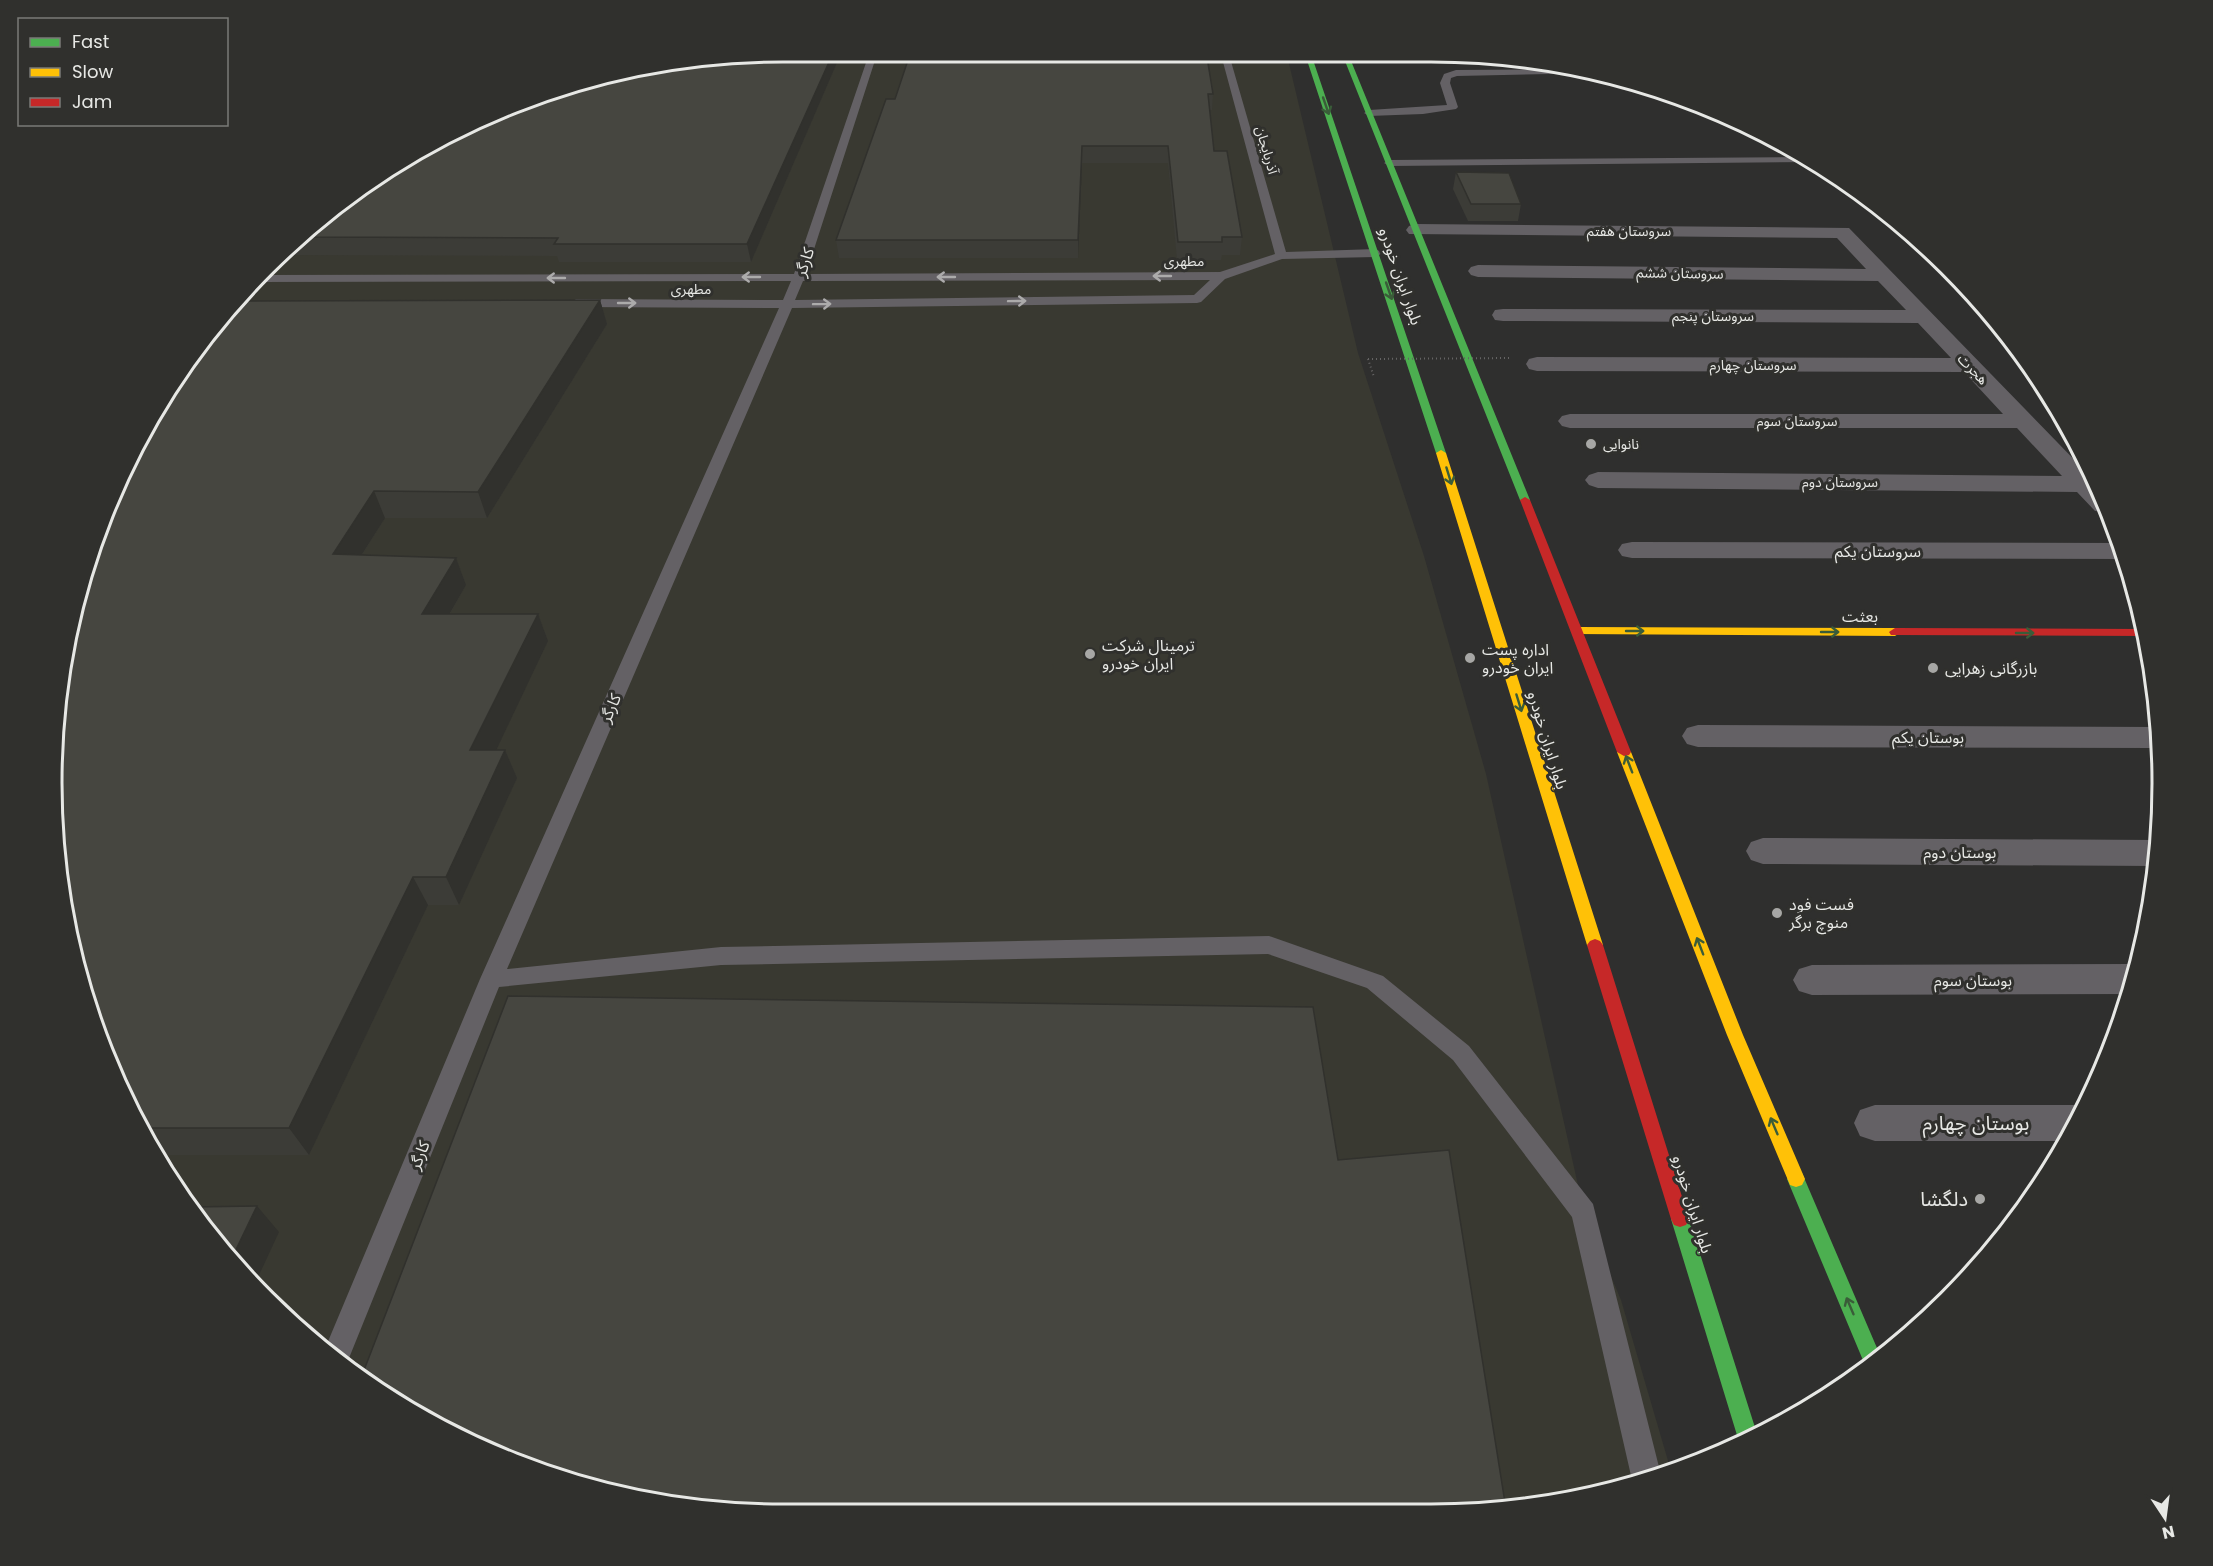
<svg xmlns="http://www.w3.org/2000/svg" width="2213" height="1566" viewBox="0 0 2213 1566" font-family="Poppins,'Noto Sans Arabic',sans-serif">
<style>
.built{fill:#393931}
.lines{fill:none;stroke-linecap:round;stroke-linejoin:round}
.path{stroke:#656464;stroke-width:2;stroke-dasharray:1 3;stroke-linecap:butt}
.lane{fill:#646165;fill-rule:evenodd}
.street{fill:#646165;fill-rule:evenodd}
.fast{fill:#4caf50;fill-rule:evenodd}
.slow{fill:#ffc107;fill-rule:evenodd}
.jam{fill:#c62828;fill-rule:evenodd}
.path-bridge{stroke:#656464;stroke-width:2;stroke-dasharray:1 3;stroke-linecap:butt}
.wall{fill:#3c3c37}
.shaded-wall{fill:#31312d}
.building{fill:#464640;stroke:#31312d;stroke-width:1.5}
.oneway{stroke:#3a5c39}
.oneway2{stroke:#acabab}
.poi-dot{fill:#a7a7a5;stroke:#30302d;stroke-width:2}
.labels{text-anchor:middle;stroke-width:6;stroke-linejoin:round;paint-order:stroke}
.far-street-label{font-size:14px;fill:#e7e8e5;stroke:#30302d}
.far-poi-label{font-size:14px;fill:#e7e8e5;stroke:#30302d;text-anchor:start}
.street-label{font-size:16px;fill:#e7e8e5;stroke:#30302d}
.poi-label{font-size:16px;fill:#e7e8e5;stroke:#30302d;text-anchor:start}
.near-street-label{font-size:20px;fill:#e7e8e5;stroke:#30302d}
.near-poi-label{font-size:20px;fill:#e7e8e5;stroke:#30302d;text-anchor:end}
.rim{fill:none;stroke:#e7e8e5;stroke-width:3}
</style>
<rect width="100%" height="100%" fill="#2f2f2e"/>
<!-- built -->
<path class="built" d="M783 51H1286L1358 353 1424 556 1486 774 1584 1212 1621 1300 1671 1471 1620 1490 1526 1509 735 1513 594 1490 460 1440 338 1364 233 1266 126 1106 174 377 232 301 377 174 503 107 593 76Z"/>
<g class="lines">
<!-- path -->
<path class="path" d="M1368 359 1374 377"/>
<!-- lane -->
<path class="lane" d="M870 51H878L806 274 1220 272 1275 254 1220 51H1228L1286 252 1376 249 1382 253 1376 257 1282 259 1225 279 1201 302 1197 303 792 308 507 969 721 947 1269 936 1383 976 1469 1046 1593 1204 1661 1475 1634 1485 1632 1480 1572 1217 1453 1060 1367 988 1268 954 721 965 499 987 345 1368 324 1351 480 979 779 308 576 307 570 303 576 299 783 300 791 281 254 282 261 275 794 274ZM1210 280 1194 295 795 300 803 281Z
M1587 69 1600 73 1457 76 1451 78 1450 83 1458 107 1456 109 1423 114 1369 116 1364 113 1369 110 1447 105 1440 83 1444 74 1456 70Z
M1808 157 1816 162 1389 166 1384 163 1389 160Z"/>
<!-- street -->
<path class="street" d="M1416 224 1849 228 2091 477 2107 512 2095 511 2077 492 1598 488 1589 485 1585 480 1589 475 1598 472 2062 476 2017 428H1570L1562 426 1558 421 1562 416 1570 414H2003L1964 372 1537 371 1529 369 1526 364 1529 359 1537 357 1951 358 1918 323 1503 321 1495 320 1492 315 1495 310 1503 309 1906 310 1878 281 1478 277 1471 275 1468 271 1471 267 1478 265 1866 269 1837 238 1409 234 1406 230 1409 226Z
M1632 542 2121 543 2126 559 1632 558 1622 556 1618 550 1622 544Z
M1698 725 2157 727 2158 748 1698 747 1687 744 1682 736 1687 728Z
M1763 838 2157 840 2159 841 2155 866 1763 864 1751 860 1746 851 1751 842Z
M2135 964 2138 965 2129 994 1812 995 1799 991 1793 980 1799 969 1812 965Z
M1875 1105H2077L2086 1108 2065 1141H1875L1860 1136 1854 1123 1860 1110Z"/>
<!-- fast -->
<path class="fast" d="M1304 51H1310L1446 453 1445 455 1441 456 1436 453Z
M1341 51H1347L1530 500 1529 502 1525 503 1520 500Z
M1796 1171 1802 1173 1880 1355 1865 1365 1787 1179 1790 1173Z
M1680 1211 1686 1213 1689 1219 1758 1437 1740 1445 1671 1219 1674 1213Z"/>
<!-- slow -->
<path class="slow" d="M1441 450 1446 453 1603 945 1600 949 1595 951 1590 949 1587 945 1436 453Z
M1577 627 1895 628 1901 632 1895 636 1573 634 1571 631 1573 628Z
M1624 748 1631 752 1743 1035 1805 1179 1802 1185 1796 1187 1790 1185 1727 1035 1617 752Z"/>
<!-- jam -->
<path class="jam" d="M1525 497 1530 500 1631 752 1629 755 1624 756 1617 752 1520 500Z
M1895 628 2142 629 2144 636 1891 635 1889 632Z
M1595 939 1600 941 1603 945 1689 1219 1686 1225 1680 1227 1674 1225 1671 1219 1587 945 1590 941Z"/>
<!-- path-bridge -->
<path class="path-bridge" d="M1368 359 1511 358"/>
</g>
<!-- wall -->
<path class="wall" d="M783 51H842L751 262H559L557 256 285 255 377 174Z
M1213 94 1212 110H1210L1214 151 1242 237 1240 255H1222L1221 260H1177L1168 163H1082L1078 258H839L836 240 886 99Z
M1456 172 1521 204 1518 221H1468L1453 189Z
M600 300 607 324 487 518H385L362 555 456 558 466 585 450 614H538L548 641 496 750H505L517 778 459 905H428L309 1155H159L126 1106 57 688Z"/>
<!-- shaded-wall -->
<path class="shaded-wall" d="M834 51H842L751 262 747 244Z
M1082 146V163L1078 258V240Z
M600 300 607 324 487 518 478 492Z
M374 491 385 518 345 581 333 554Z
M456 558 466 585 434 641 422 614Z
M538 614 548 641 483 778 470 750Z
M505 750 517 778 459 905 446 877Z
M413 877 428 905 309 1155 289 1128Z
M257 1206 279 1232 254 1286 233 1266 230 1262Z"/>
<!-- building -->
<path class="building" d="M783 51H834L747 244H554L558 238 305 237 377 174 503 107 593 76Z
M911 51H1206L1213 94H1208L1214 151H1227L1242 237H1222V242H1178L1168 146H1082L1078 240H836L886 99H895Z
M1456 172 1509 173 1521 204H1471Z
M600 300 478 492 374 491 333 554 456 558 422 614H538L470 750H505L446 877H413L289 1128H141L126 1106 90 1018 57 879V688L107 503 174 377 232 301Z
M508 996 1313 1007 1338 1160 1449 1150 1506 1509 735 1513 594 1490 460 1440 361 1378Z
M257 1206 230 1262 193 1207Z"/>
<!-- one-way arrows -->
<defs><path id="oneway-shaft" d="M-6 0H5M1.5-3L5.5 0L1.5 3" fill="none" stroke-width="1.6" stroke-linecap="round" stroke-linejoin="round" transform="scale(1.5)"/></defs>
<g class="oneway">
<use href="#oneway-shaft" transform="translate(1326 106) rotate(71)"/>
<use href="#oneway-shaft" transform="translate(1389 291) rotate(71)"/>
<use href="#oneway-shaft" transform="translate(1449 476) rotate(73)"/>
<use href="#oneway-shaft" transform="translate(1635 631)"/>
<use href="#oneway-shaft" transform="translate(1830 632)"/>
<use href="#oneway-shaft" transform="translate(2025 633)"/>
<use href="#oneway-shaft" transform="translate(1519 703) rotate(73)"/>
<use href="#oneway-shaft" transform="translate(1629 764) rotate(-111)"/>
<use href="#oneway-shaft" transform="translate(1700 946) rotate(-111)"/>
<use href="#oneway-shaft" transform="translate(1774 1126) rotate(-113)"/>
<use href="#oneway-shaft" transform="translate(1850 1306) rotate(-113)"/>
</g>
<g class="oneway2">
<use href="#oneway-shaft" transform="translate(1162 276) rotate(180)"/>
<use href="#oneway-shaft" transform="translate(751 277) rotate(180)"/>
<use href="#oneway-shaft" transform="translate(946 277) rotate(180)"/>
<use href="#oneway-shaft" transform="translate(556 278) rotate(180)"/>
<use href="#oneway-shaft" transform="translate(1017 301) rotate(-1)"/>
<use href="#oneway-shaft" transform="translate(627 303)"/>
<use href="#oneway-shaft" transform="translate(822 304) rotate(-1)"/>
</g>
<!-- markers -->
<g class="poi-dot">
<circle cx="1591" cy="444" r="6"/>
<circle cx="1090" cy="654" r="6"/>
<circle cx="1470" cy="658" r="6"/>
<circle cx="1933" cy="668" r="6"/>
<circle cx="1777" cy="913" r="6"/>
<circle cx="1980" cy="1199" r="6"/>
</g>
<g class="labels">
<!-- far-street labels -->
<g class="far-street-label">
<text transform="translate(1267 150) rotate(74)" y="5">آذربایجان</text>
<text x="1629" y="236">سروستان هفتم</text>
<text x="1184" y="266">مطهری</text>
<text transform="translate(1680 273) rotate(1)" y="5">سروستان ششم</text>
<text x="691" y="294">مطهری</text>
<text x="1713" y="321">سروستان پنجم</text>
<text x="1753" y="370">سروستان چهارم</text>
<text transform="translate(1973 369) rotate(46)" y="5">هجرت</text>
<text x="1797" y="426">سروستان سوم</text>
<text x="1840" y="487">سروستان دوم</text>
</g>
<!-- far-poi labels -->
<g class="far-poi-label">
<text x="1603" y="449">نانوایی</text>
</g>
<!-- street labels -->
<g class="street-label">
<text transform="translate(804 262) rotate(-71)" y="6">کارگر</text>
<text transform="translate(1401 276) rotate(71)" y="6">بلوار ایران خودرو</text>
<text x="1878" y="557">سروستان یکم</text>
<text x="1860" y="622">بعثت</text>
<text transform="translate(610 708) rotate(-66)" y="6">کارگر</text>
<text x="1928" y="743">بوستان یکم</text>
<text transform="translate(1548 740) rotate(73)" y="6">بلوار ایران خودرو</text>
<text x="1960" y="858">بوستان دوم</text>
<text x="1973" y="986">بوستان سوم</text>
<text transform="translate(419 1155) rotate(-68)" y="6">کارگر</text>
<text transform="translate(1693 1204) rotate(73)" y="6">بلوار ایران خودرو</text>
</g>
<!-- poi labels -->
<g class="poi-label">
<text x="1102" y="651">ترمینال شرکت<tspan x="1102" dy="18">ایران خودرو</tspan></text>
<text x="1482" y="655">اداره پست<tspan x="1482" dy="18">ایران خودرو</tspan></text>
<text x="1945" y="674">بازرگانی زهرایی</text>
<text x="1789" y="910">فست فود<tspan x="1789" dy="18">منوچ برگر</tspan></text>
</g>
<!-- near-street labels -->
<g class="near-street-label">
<text x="1976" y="1130">بوستان چهارم</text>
</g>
<!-- near-poi labels -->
<g class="near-poi-label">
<text x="1968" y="1206">دلگشا</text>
</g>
</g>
<!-- crop -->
<path d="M0 0H2213V1566H0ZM783 62H1431A721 721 0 0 1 2152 783V783A721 721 0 0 1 1431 1504H783A721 721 0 0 1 62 783V783A721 721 0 0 1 783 62Z" fill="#30302d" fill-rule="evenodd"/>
<path class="rim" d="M783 62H1431A721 721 0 0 1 2152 783V783A721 721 0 0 1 1431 1504H783A721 721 0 0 1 62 783V783A721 721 0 0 1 783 62Z"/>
<!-- legend -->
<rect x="18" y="18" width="210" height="108" fill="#30302d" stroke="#797a77" stroke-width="1.5"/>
<rect x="30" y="38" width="30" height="9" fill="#4caf50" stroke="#797a77" stroke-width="1.5"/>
<text x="72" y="48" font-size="18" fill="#e7e8e5">Fast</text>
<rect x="30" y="68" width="30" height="9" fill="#ffc107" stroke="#797a77" stroke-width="1.5"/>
<text x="72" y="78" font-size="18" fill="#e7e8e5">Slow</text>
<rect x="30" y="98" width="30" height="9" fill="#c62828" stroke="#797a77" stroke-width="1.5"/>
<text x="72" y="108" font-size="18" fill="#e7e8e5">Jam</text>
<!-- north arrow -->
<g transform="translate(2165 1518) rotate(167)" stroke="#30302d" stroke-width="4.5" paint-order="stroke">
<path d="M0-4.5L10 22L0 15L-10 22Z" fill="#e7e8e5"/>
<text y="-9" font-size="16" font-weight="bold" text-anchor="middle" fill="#e7e8e5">N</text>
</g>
</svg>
